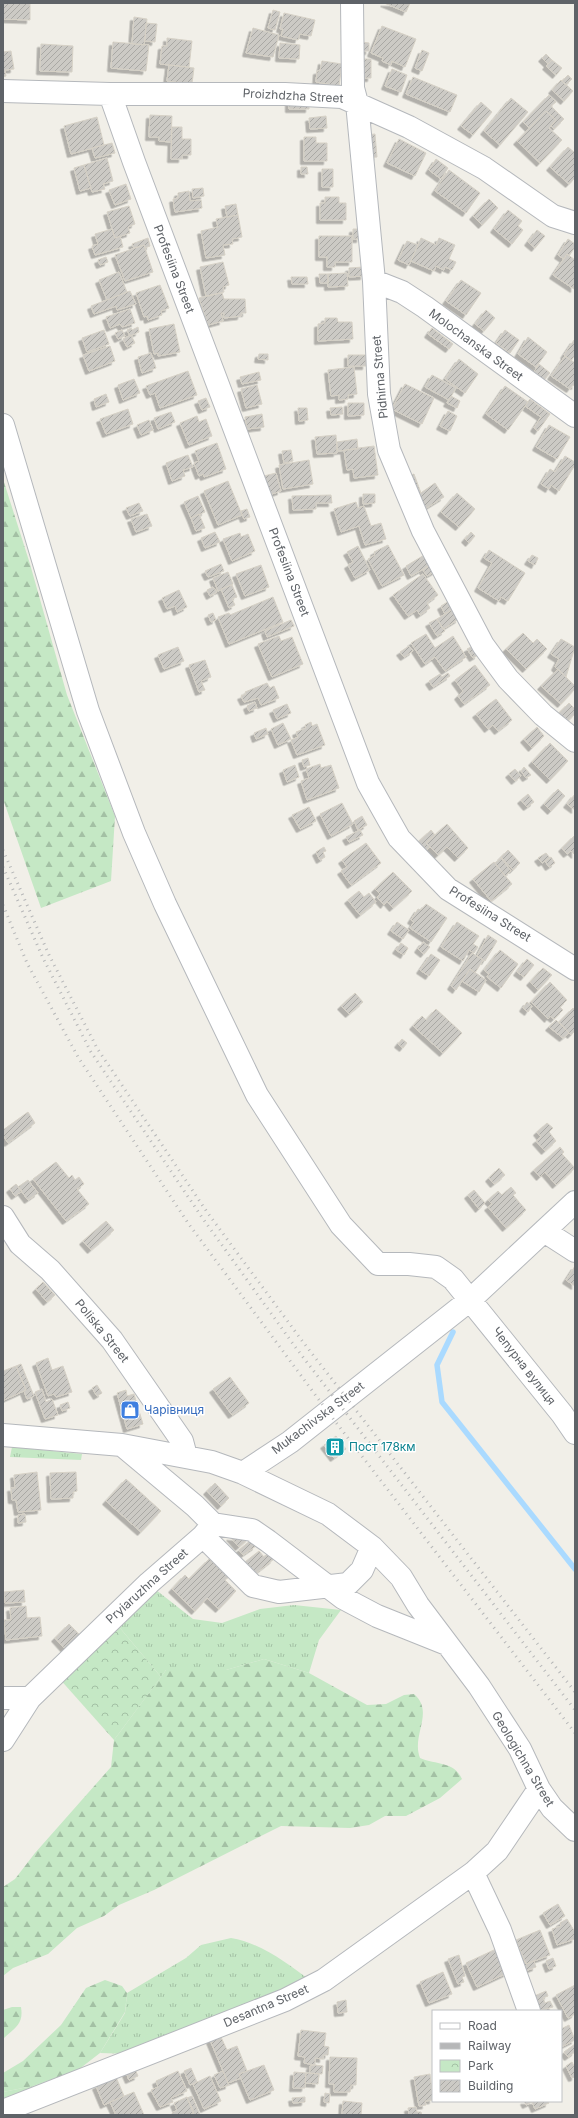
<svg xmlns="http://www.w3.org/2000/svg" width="578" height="2118" viewBox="0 0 578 2118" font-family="Inter,sans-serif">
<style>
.grass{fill:url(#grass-tufts)}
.forest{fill:url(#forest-firs)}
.park{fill:url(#park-crowns)}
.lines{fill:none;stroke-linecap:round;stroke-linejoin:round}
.stream{stroke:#aadaff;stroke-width:5.5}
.building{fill:url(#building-hatch);stroke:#d6d1c6;filter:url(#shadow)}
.minor-casing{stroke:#b5b8bc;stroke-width:24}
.minor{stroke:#fff;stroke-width:22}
.rail{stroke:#b6b7b8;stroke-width:3;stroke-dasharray:1 5;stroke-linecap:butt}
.labels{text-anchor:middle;stroke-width:3;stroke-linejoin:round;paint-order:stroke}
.street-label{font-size:12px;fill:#5f6368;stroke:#fff}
.shop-label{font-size:12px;fill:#366cbe;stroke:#fff;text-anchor:start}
.culture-label{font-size:12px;fill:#0d838f;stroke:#fff;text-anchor:start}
</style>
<defs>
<pattern id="grass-tufts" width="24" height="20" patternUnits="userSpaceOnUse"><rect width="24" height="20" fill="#c5e8c5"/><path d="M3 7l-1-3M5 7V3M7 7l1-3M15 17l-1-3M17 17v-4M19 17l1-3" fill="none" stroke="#a3c0a4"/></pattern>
<pattern id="forest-firs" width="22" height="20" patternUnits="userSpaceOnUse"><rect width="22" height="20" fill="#c5e8c5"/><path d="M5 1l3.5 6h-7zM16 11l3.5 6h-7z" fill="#a3c0a4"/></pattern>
<pattern id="park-crowns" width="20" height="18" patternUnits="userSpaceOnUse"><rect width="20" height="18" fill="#c5e8c5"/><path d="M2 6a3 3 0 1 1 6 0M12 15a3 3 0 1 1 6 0" fill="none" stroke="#a3c0a4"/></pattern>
<pattern id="building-hatch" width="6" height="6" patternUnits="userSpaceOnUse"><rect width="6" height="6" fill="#cccac5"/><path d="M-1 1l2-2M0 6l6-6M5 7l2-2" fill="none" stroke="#a9a8a4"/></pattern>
<filter id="shadow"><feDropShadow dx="-3.5" dy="3.5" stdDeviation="0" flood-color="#0004"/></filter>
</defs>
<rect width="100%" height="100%" fill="#f1efe8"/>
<!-- grass -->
<path class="grass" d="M12 1447 82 1454 81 1460 10 1457Z
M151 1586 193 1619 222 1623 260 1609 294 1605 341 1610 319 1640 309 1673 264 1659 226 1670H166L161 1677 115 1622Z
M231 1938C261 1943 287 1963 311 1981L131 2054 100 2053 125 2013 127 1993 186 1958 201 1945Z
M75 2071 3 2105V2092L33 2086Z"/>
<!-- forest -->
<path class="forest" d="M3 479 30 564 67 695 115 816 111 881 41 908 3 799Z
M264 1659 309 1673 367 1705 386 1704 404 1695 414 1694C435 1712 411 1735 420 1758 436 1765 454 1761 462 1779L440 1798 406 1816H385L369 1825 350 1828 281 1826 154 1890 119 1905 104 1916 77 1928 48 1954 13 1968 3 1976V1887L15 1879 35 1853 111 1767 114 1740 166 1670H226Z
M105 1980 122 1986 127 1993 125 2012 100 2053 78 2070 33 2086 3 2092V2073L23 2061 61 2025 86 1988Z
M12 2007H21C24 2025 14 2028 3 2039V2010Z"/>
<!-- park -->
<path class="park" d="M115 1622 161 1677 114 1740 58 1677Z"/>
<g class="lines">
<!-- stream -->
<path class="stream" d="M453 1332 437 1365 442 1402 575 1569"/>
</g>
<!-- building -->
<path class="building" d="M3 3H30V20L3 19Z
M384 3H410L406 12Z
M273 10 280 12 275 30 268 28Z
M284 13 315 20 311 36 300 34 298 40 281 36 283 29H280Z
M134 17 147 19 144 45 132 44Z
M146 23 157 24 155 42 145 41Z
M382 26 416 39 405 67 392 61 391 65 382 61 383 58 371 53Z
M253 28 279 35 273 57 246 53Z
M167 38 192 41 189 67 160 64 162 46H167Z
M113 42 149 45 146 71 111 68Z
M362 42 369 43V51H361Z
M280 43 300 45 299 59 279 58Z
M41 44 73 46 72 72 40 71Z
M422 50 429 53 422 71 415 68Z
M11 51 14 69 5 70 6 76 3 77V52Z
M546 54 552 60 548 64 542 58Z
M362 59H371V78H362Z
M552 60 562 68 556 75 546 66Z
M322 61 342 64 339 86 316 82 317 71H320Z
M169 65 194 68 192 84 167 81Z
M392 69 407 75 401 92 385 86Z
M568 75 572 79 566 85 562 81Z
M413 77 457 95 450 112 406 94Z
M561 80 573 91 564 101 552 90Z
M549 95 556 102 551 106 564 119 554 129 551 126 556 120 546 111 529 128 523 122Z
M511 98 528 112 500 145 484 131Z
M289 100H309V109H289Z
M481 102 492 112 473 135 461 126Z
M546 111 556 120 549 128 562 140 540 163 517 141Z
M150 115 172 116 171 142 159 141V137H149Z
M326 116 327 128 310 129 309 118Z
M97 117 104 145 71 154 64 126Z
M172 127H182V139H191V155H182V159H171Z
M375 134 377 157 366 158 364 135Z
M304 137H316V143H327V161H304Z
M399 139 426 153 415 176 387 163Z
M112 143 115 153 95 158 92 148Z
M568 147 575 153V178L569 184 550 167Z
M107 158 113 181 103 184 105 189 92 192 84 165Z
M436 159 448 168 441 179 429 170Z
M84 165 91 188 80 191 74 168Z
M301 167H307L308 174H301Z
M322 169H333V187H322Z
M449 170 480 193 466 213 435 191Z
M126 184 131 199 115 205 109 190Z
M203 188 204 196 193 198 192 189Z
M189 191 190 201 201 200 202 208 175 212 173 199 178 198V193Z
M325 197H339V203H346V220H320V203H325Z
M489 199 498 208 482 225 473 216Z
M236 204 238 215 227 217 225 206Z
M129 206 135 224 128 227 130 233 115 238 107 212Z
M508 210 522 221 518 226 523 230 512 244 494 229Z
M238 215 242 237 232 239 233 244 223 245 225 255 206 258 201 231 218 227 216 219Z
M112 229 115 238 120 236 123 247 95 255 92 246 98 244 95 234Z
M353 229H360V239H353Z
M537 230 545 236 535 248 528 242Z
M319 236H352V262H335V267H327V257H319Z
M148 238 150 246 145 248 144 245 134 248 132 244Z
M421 238 436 245 439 238 455 245 449 259 456 262 452 270 445 267 444 270 436 266 434 271 411 261Z
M568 239 575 244V247L569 256 567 254 564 259 558 255Z
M407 241 418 245 409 265 398 260Z
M144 245 153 272 125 281 115 255Z
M567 254 575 260 574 289 553 275Z
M106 257 108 262 100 265 98 260Z
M223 262 229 285 223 287 224 292 206 296 200 267Z
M363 267 364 276 349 277V268Z
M119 272 127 292 107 300 99 280Z
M347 273 348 286 328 287V274Z
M319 274H328V283H320Z
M291 277H307L308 284H292Z
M461 280 481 293 466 315 446 301Z
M160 285 169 308 161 311 162 315 148 320 147 316 144 317 136 293Z
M130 291 136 304 117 310 116 306 94 314 91 306Z
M222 293 224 299H245L246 313H241V316L224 318V313H221L223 321 208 325 199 298Z
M130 309 135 323 122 327 120 324 110 328 106 317Z
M486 310 495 318 484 331 475 324Z
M325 318H337L338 322H352L353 339 318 341V324L325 323Z
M174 324 180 352 158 356V353L154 354 149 329Z
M138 327 139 332 130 336 127 330 131 328 132 330Z
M432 328 453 344 449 349 428 334Z
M104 330 109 344 87 352 82 338Z
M122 330 125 336 118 339 115 333Z
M505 330 519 340 510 353 496 343Z
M131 335 135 343 127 347 123 339Z
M528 337 547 352 536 367 518 354Z
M574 340 575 355 571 361 564 355Z
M110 346 115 361 89 371 83 355Z
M151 353 156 368 142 373 138 357Z
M259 354H268V360L258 359Z
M348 355H366V366H348Z
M565 356 575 363V386L573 385 570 389 551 376Z
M459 359 478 374 465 393 445 379Z
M539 364 550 373 544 380 534 372Z
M354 367 357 394 348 395V399L339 400V395L331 396 328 370Z
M188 371 197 395 160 408 155 393 150 395 146 386Z
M259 372 261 380 242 384 240 377Z
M432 375 456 388 449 400 425 387Z
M134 379 140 393 123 400 118 385Z
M405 384 434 398 422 424 392 409Z
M257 385 262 404 246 408 241 389Z
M505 386 528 402 508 430 486 414Z
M106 394 109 402 96 407 94 399Z
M451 396 460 401 457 408 447 403Z
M206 398 210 407 202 410 198 401Z
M530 399 550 414 538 431 534 428 541 417 525 406Z
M348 403H364V415L348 416Z
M342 407 343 414 331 415 330 408Z
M298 408H307L308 420 299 421Z
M128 409 133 424 106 434 100 419Z
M448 411 457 416 450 431 440 426Z
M171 412 175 422 158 429 154 418Z
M262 414 264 427 247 429 245 417Z
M197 416 199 422 206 419 212 436 189 445 180 423Z
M149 420 153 430 141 435 137 425Z
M549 425 570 437 557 459 536 447Z
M336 435 337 453 317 454 315 437Z
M357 439 358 449 338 451 337 442Z
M217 443 226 469 204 477 203 474 199 476 194 463 199 461 195 451Z
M374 446 378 475 354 478 353 469 347 470 344 450Z
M291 450 293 461 284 463 282 451Z
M188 455 193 467 183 470 185 476 172 481 166 463Z
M565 456 575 462V465L559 491 551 485 549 489 541 484 550 469 555 472Z
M309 460 313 484 283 489 279 465Z
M276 473 281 491 269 495 264 476Z
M414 474 421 493 415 497 407 476Z
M228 481 242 515 218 525 204 491Z
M435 483 444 497 423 510 415 497Z
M457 493 475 509 459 527 441 512Z
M363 494H375V503L363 504Z
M331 495 332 503H316V509L293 510 292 496Z
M198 496 205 512 191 518 184 502Z
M356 502 358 508 364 506 371 526 381 523 386 539 365 545 359 526 341 532 334 509Z
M139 503 143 511 130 516 126 508Z
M247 509 250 517 244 519 241 511Z
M147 514 152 526 136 532 131 519Z
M199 514 205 528 196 531 191 518Z
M215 532 220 542 205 548 201 538Z
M471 532 475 536 469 543 465 539Z
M240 533 241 537 248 534 255 551 232 561 223 539Z
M388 545 404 575 382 586 368 559 375 555 374 552Z
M358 546 370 570 355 578 348 565 353 562 347 552Z
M489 550 525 573 508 601 501 597 499 601 478 588 492 563 484 558Z
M426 554 432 564 411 576 406 566Z
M532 555 538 558 535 565 528 561Z
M221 564 224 571 208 577 205 571Z
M432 564 436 571 427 576 423 570Z
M261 565 269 587 245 596 236 574Z
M228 572 233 584 218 591 213 578Z
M423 574 438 595 427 603 430 608 420 615 417 610 408 616 393 595Z
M232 585 237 597 232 599 235 605 229 608 221 589Z
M213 587 217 592 210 596 207 590Z
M179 590 187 607 177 612 175 606 167 609 162 598Z
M273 597 283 622 229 644 218 617 229 613 230 615Z
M449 601 453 609 445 614 441 606Z
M453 609 459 619 443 629 437 619Z
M213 613 216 620 211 622 208 615Z
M437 619 445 631 437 636 429 623Z
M291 620 294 626 267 637 265 631Z
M523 633 533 643 537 639 547 649 526 669 506 649Z
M426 634 435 648 453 636 466 657 445 671 435 657 425 664 411 643Z
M279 636 281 641 292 637 303 664 272 677 258 644Z
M561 639 575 647 566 677 555 667 559 659 551 654Z
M409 646 413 651 404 657 400 652Z
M473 646 478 655 473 658 467 649Z
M178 647 184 661 164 669 158 655Z
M205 660 211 677 201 681 205 690 199 692 189 665Z
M475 665 490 685 464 704 458 696 463 691 455 680Z
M558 669 575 686V689L561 704 541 686Z
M448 673 450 676 433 687 429 681 440 674 442 677Z
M267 683 270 688 274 686 279 698 261 705 258 698 244 702 241 696 246 694 245 692Z
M496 699 512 720 498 731 493 725 488 729 476 714Z
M255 702 257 708 249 711 247 706Z
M569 703 575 709V714L565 723 557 715Z
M287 704 291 713 277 719 273 710Z
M311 722 312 726 317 724 325 745 297 755 291 740 298 737 296 732 306 728 305 725Z
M283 723 291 739 278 745 271 729Z
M537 727 544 736 532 748 524 739Z
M266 728 268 734 256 739 254 733Z
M550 743 568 761 550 780 532 762Z
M308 758 310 765 304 767 302 760Z
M320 764 321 768 331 765 339 788 307 800 301 781 309 778 306 769Z
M295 765 299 777 287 782 283 770Z
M524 767 531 775 526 778 521 771Z
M515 769 521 776 515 781 509 774Z
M558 789 565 796 551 811 544 804Z
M528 794 534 802 527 807 521 800Z
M575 794V810L567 804Z
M342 803 353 824 331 836 320 814Z
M309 807 316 821 300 829 292 815Z
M362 816 367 825 358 830 354 821Z
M447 824 468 848 458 858 447 847 438 855 426 843Z
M360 830 363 835 349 842 346 837Z
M431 830 435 835 426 843 430 847 424 852 416 844Z
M575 835V855L571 851 567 854 562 848Z
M366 843 381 863 351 885 341 871 347 867 342 860Z
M324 847 326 851 323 852 325 857 320 860 316 852Z
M508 850 520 863 513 870 501 857Z
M546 853 550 858 542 863 538 858Z
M551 857 555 863 549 867 545 861Z
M501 858 511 871 505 876 495 863Z
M494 862 512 884 491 901 473 879Z
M393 872 412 891 393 908 387 901 384 905 377 897 380 894 375 889Z
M359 891 364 897 369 893 376 902 360 915 348 900Z
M426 904 447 918 431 942 410 928 414 922 411 920 418 909 421 910Z
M397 922 409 930 403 939 391 931Z
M457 922 479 936 473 944 478 947 474 953 469 950 463 961 441 947Z
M488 935 497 941 485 961 477 956Z
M423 942 430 947 424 954 418 949Z
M401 943 408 948 404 955 396 950Z
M500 950 518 964 501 988 487 977 489 974 484 970Z
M472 953 483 960 475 973 470 969 456 990 451 986Z
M431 954 440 960 429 976 420 970Z
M527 959 534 965 524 977 517 972Z
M543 968 552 975 538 990 530 982Z
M470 969 486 980 479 992 462 981Z
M550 982 567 1000 560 1007 563 1010 554 1019 550 1016 548 1019 531 1002Z
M355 993 363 1002 349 1014 341 1006Z
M527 1002 532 1006 528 1012 523 1008Z
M573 1008 575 1010V1031L571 1035 559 1022Z
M436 1009 462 1033 443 1053 413 1026 422 1016 426 1020Z
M556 1020 569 1033 563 1038 549 1027Z
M402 1039 407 1043 403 1048 398 1044Z
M28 1112 35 1123 8 1143 3 1135V1130Z
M547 1123 553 1128 549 1132 556 1141 545 1151 536 1141 541 1137 537 1132Z
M560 1147 564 1152 562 1154 575 1168 556 1185 545 1172 540 1177 534 1170Z
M56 1162 69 1178 72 1175 75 1180 79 1177 84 1184 77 1189 89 1204 66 1221 33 1179Z
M499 1168 505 1175 494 1184 489 1178Z
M28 1180 38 1193 28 1200 18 1187Z
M16 1184 22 1191 15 1196 10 1189Z
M511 1187 516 1193 513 1195 526 1210 506 1228 488 1207 492 1204 488 1200 498 1191 502 1195Z
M474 1190 485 1203 479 1209 468 1195Z
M106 1221 114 1230 91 1250 83 1241Z
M575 1266V1286L566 1280Z
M43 1282 55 1295 47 1302 36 1289Z
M48 1358 52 1370 63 1366 72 1392 56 1397 54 1394 48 1396 36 1363Z
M21 1364 34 1396 27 1399 24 1391 26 1390 16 1366Z
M16 1366 26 1390 4 1400 3 1371Z
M230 1377 249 1403 232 1415 213 1389Z
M97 1385 102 1393 97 1396 92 1388Z
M42 1389 46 1402 52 1399 58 1415 45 1419 35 1392Z
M126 1390 127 1396 134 1394 143 1424 127 1429 117 1393Z
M68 1402 70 1408 62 1411 60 1405Z
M336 1436 346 1449 334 1458 324 1445Z
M37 1472 41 1510 18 1512 16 1500H12L11 1488H15L14 1475Z
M76 1472 77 1491 73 1492V1498L51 1499 50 1473Z
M126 1479 161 1511 141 1532 106 1501Z
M215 1483 229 1498 221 1506 207 1491Z
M25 1514 26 1522 18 1523V1515Z
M230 1537 249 1538 239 1547Z
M251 1540 256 1546 243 1555 239 1550Z
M259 1551 264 1557 269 1552 274 1559 255 1574 245 1562Z
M209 1559 229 1577 225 1580 236 1591 219 1609 207 1598 195 1611 172 1589 185 1575 189 1579Z
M24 1590 25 1602 5 1603 4 1592Z
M26 1606 27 1618 40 1617 42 1636 6 1640 4 1620H11L10 1608Z
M69 1624 81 1636 66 1650 55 1638Z
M558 1904 565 1916 550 1925 543 1913Z
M567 1919 575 1932V1939L557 1945 552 1929 561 1926 560 1923Z
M540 1930 550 1955 526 1964 516 1940Z
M496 1949 507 1973 477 1987 466 1963Z
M459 1955 465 1976 462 1977 464 1982 458 1984 448 1959Z
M553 1958 556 1966 549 1969 546 1961Z
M525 1961 526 1964 534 1961 536 1967 523 1972 520 1963Z
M443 1972 452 1994 429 2003 420 1982Z
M575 1985V2014L568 2018 556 1995Z
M546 1991 548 1996 543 1998 545 2003 550 2001 553 2007 537 2011 532 1997Z
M346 2000 347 2012 338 2013 337 2002Z
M569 2025 575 2040 561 2047V2029Z
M301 2030 326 2033 324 2046 329 2047 328 2055H323V2059L315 2058V2065L304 2063 305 2057 298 2056Z
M220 2035 227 2050 237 2046 247 2071 239 2074 241 2078 228 2083 210 2040Z
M575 2044V2052L568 2057 564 2052Z
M330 2057 357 2058 356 2085H351L350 2092H334V2084H329Z
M572 2062 575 2068V2077L572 2078 566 2066Z
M264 2065 274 2090 250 2100 239 2074Z
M315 2065 323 2066 322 2074 310 2073V2066Z
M191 2068 197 2082 190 2085 184 2071Z
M135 2069 138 2076 129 2080 126 2073Z
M178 2071 187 2091 171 2098 173 2102 160 2107 151 2090 158 2087 156 2081Z
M223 2071 229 2085 220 2088 214 2075Z
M294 2072 306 2073 305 2088H293Z
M306 2073 319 2074 318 2084 305 2083Z
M430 2074 433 2100 425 2101 426 2105 419 2106 414 2077Z
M210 2076 221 2101 204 2109 193 2084Z
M116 2077 124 2096 104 2105 96 2086Z
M134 2092 144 2115H116L110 2102Z
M325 2093 330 2094 329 2103 324 2102Z
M192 2096 200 2115H194L187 2098Z
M187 2097 194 2112 190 2115H173L172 2113 177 2110 174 2103Z
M305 2097V2102L293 2103 292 2098Z
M343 2101 362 2103 361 2115H342Z
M524 2101H548L549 2103 535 2109 532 2102 526 2105Z
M416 2107 417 2112H421L422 2115H409L408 2108Z"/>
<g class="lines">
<!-- minor casing -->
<g class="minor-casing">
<path id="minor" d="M352 3 353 88 357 103 374 281 379 394 389 450 423 531 483 645 508 679 543 715 575 741
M3 91 110 94H285L342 97 409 127 484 168 553 216 575 223
M110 94 134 162 368 783 399 838 448 889 575 969
M374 281 402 292 425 307 575 416
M3 425 88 711 134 833 165 904 257 1095 341 1225 378 1264H409L436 1267 453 1279 562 1414 575 1433
M3 1217 20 1244 50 1270 112 1340 182 1441 186 1456
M544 1231 575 1251
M3 1435 122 1445 212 1462 243 1473 328 1514 372 1547 401 1577 418 1605 479 1686 520 1749 539 1789 552 1808 575 1830
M243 1473 290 1442 470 1300 575 1202
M213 1524 252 1530 268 1541 343 1598 377 1616 447 1644
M203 1536 253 1586 279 1592 348 1584 362 1570 372 1547
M3 1698H30
M3 1740 30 1698 149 1583 203 1536 213 1524 195 1506 122 1445
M473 1873 500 1930 529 2011
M3 2111 285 2000 324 1980 473 1873 497 1851 539 1789"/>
</g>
<!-- minor -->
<use href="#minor" class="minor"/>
<!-- rail -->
<path class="rail" d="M3 850 49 955 97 1048 207 1212 303 1342 575 1692
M3 867 43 958 91 1052 201 1216 296 1348 575 1710
M3 905 27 963 78 1057 188 1223 328 1412 575 1733"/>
</g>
<!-- icons -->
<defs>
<g id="shop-square" transform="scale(1)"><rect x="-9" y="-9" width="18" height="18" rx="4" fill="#3f7fe0" stroke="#fff"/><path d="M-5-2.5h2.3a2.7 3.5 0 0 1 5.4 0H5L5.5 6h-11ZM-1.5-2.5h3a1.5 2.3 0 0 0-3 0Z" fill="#fff"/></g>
<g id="building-square" transform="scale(1)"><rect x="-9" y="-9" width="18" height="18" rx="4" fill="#0f9aa8" stroke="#fff"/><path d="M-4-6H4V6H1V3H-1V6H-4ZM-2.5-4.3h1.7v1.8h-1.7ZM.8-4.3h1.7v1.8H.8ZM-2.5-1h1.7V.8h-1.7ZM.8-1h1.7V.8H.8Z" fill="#fff"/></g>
</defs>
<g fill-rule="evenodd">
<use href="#shop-square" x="130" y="1410"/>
<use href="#building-square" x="335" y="1447"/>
</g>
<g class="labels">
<!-- street labels -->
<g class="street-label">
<text transform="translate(293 96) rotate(3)" y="4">Proizhdzha Street</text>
<text transform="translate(174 269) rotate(69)" y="4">Profesiina Street</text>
<text transform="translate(476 345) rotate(36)" y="4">Molochanska Street</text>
<text transform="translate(380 377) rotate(-95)" y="4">Pidhirna Street</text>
<text transform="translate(289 572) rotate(69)" y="4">Profesiina Street</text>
<text transform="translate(490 914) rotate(32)" y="4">Profesiina Street</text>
<text transform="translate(102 1331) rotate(51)" y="4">Poliska Street</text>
<text transform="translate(524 1366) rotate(52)" y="4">Чепурна вулиця</text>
<text transform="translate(318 1418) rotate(-37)" y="4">Mukachivska Street</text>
<text transform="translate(147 1586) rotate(-42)" y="4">Pryiaruzhna Street</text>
<text transform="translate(523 1759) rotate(59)" y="4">Geologichna Street</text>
<text transform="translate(266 2006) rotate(-23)" y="4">Desantna Street</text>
</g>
<!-- shop labels -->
<g class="shop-label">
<text x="144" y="1414">Чарівниця</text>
</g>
<!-- culture labels -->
<g class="culture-label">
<text x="349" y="1451">Пост 178км</text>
</g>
</g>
<!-- border -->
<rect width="578" height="2118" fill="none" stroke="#5f6368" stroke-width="8"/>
<!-- legend -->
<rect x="432" y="2010" width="130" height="92" fill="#ffffff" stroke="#bfc1c3"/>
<rect x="440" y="2023" width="20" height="6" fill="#ffffff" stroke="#bfc1c3"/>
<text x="468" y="2030" font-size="12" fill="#5f6368">Road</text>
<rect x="440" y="2043" width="20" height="6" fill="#b6b7b8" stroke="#bfc1c3"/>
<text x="468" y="2050" font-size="12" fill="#5f6368">Railway</text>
<rect x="440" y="2060" width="20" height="12" fill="url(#park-crowns)" stroke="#bfc1c3"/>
<text x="468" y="2070" font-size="12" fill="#5f6368">Park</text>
<rect x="440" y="2080" width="20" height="12" fill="url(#building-hatch)" stroke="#bfc1c3"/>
<text x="468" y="2090" font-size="12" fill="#5f6368">Building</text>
</svg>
